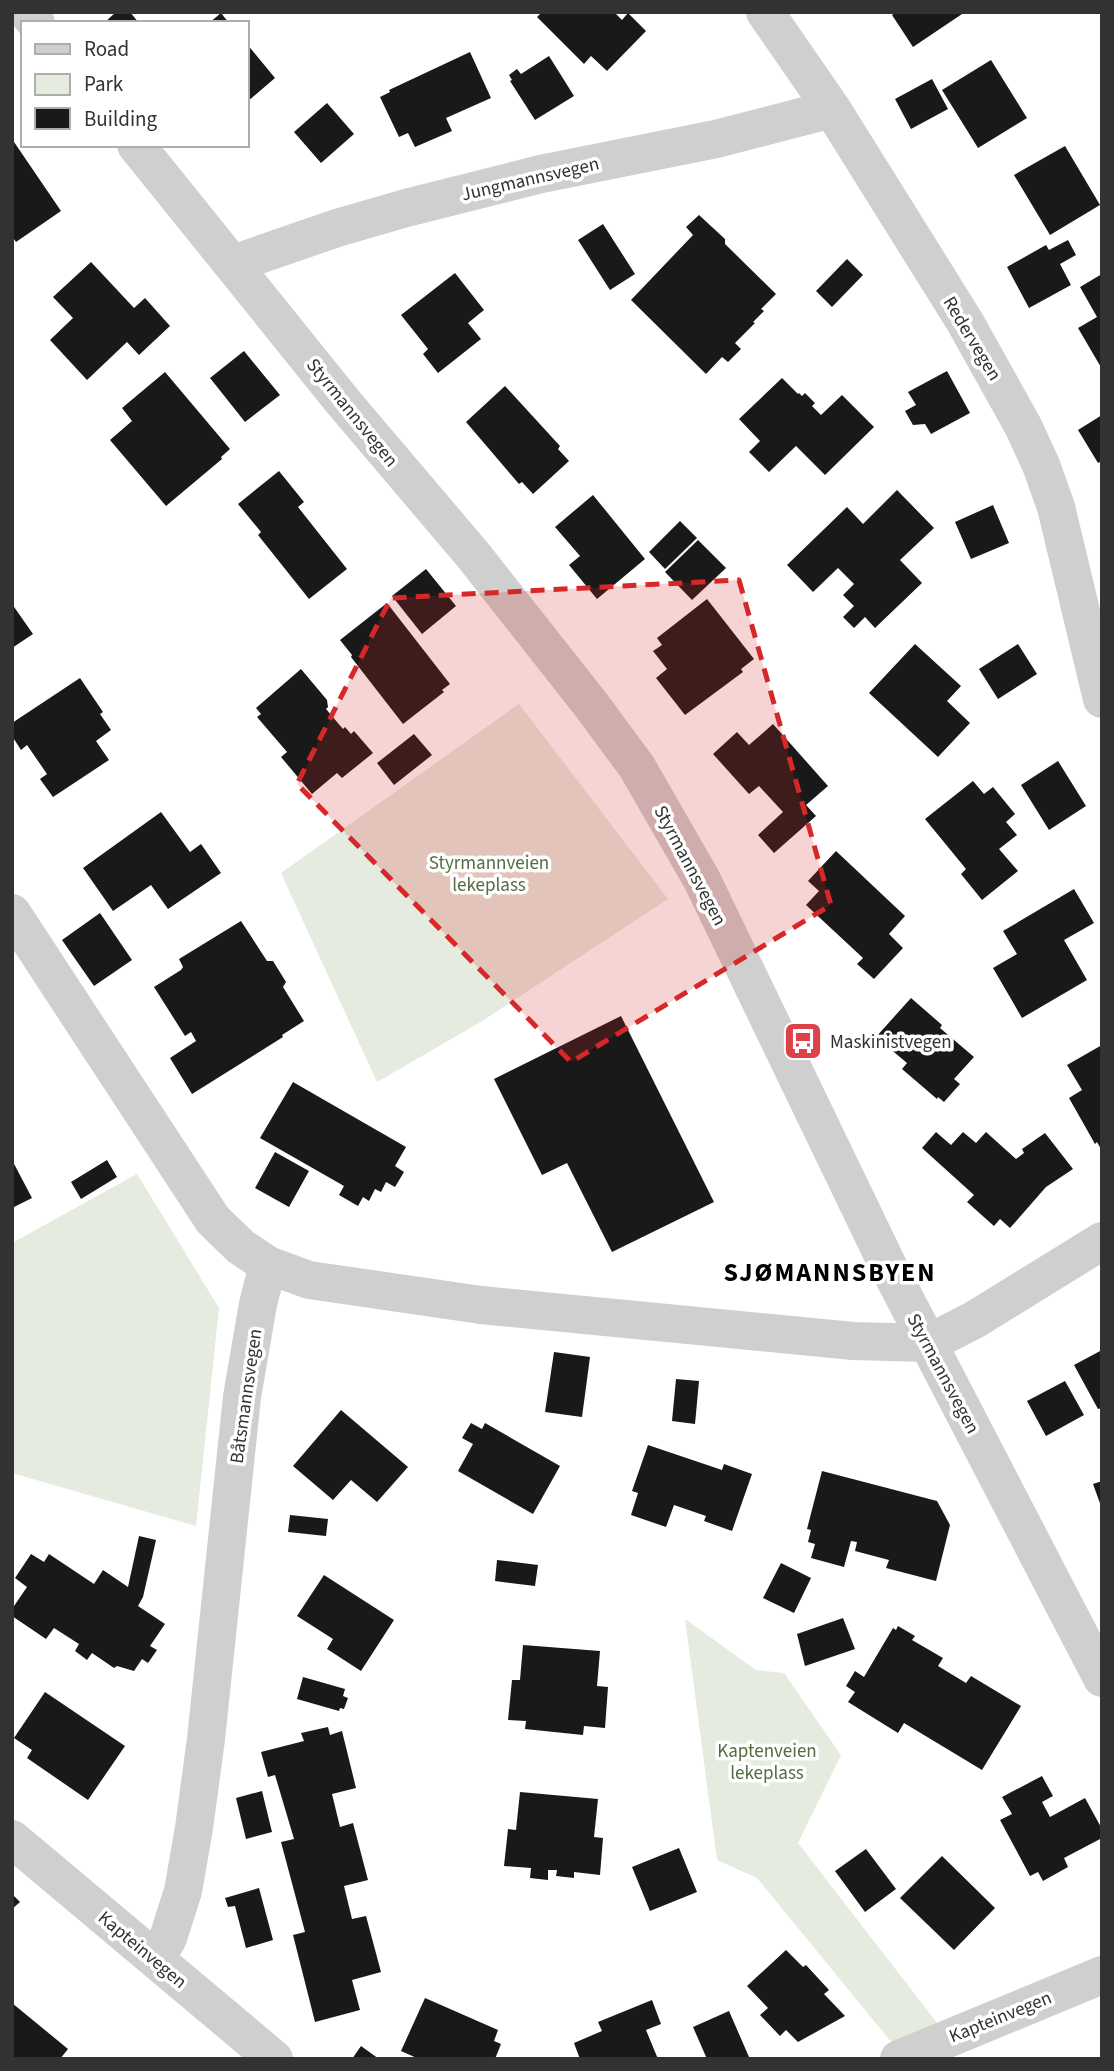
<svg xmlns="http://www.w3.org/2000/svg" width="1114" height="2071" viewBox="0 0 1114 2071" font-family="'Source Sans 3',sans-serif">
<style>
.green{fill:#e5ebdf}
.building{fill:#191919}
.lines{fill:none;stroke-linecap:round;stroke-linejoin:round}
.minor{stroke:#cfcfcf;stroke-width:38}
.marked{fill:#d62828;fill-opacity:0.2;stroke:#d62828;stroke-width:5;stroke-dasharray:14 9;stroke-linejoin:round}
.labels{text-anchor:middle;stroke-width:7;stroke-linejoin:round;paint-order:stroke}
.street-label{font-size:19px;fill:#323232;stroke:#fff}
.park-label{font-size:19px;fill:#556d41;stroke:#fff}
.poi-label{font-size:19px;fill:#323232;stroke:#fff;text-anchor:start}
.district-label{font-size:26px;font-weight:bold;letter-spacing:2px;fill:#000;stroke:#fff}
</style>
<rect width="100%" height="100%" fill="#fff"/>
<!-- green -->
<path class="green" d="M519 704 668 899 479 1023 377 1082 281 873Z
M137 1174 219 1308 196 1526 12 1473V1243Z
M685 1619 756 1670 784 1673 841 1755 798 1843 941 2028 892 2043 757 1878 717 1860Z"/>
<!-- building -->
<path class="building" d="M116 12H130L139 23H104Z
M542 12H614L622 20 628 13 646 31 607 71 591 56 584 64 537 17Z
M896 12H965L913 47 892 15Z
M221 13 229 23H209Z
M247 44 275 78 247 102Z
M470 52 491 98 446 118 452 131 415 147 408 133 399 137 380 97 390 92 389 90Z
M549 56 574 96 535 120 510 81 512 80 509 75 517 69 521 74Z
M991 60 1027 118 978 148 942 90Z
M932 79 948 109 911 129 895 99Z
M327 103 354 134 321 163 294 132Z
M12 139 61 211 16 242 12 236Z
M1065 146 1100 205 1050 235 1014 175Z
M699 215 725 239V244L776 294 761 309 764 311 753 322 755 323 735 343 741 349 728 362 722 357 706 374 631 300 693 235 686 227Z
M603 224 635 274 610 290 578 240Z
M1068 240 1076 255 1060 264 1071 285 1029 308 1007 267 1046 245 1049 250Z
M847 259 863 275 832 307 816 291Z
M91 262 134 308 145 298 170 326 139 355 127 342 87 380 50 340 73 318 53 297Z
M455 273 484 310 468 323 481 339 438 373 423 354 428 349 401 315Z
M1102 274V369L1078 328 1097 317 1080 287Z
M244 351 280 395 245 422 210 378Z
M947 371 970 413 931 434 925 424 913 425 905 411 916 405 908 392Z
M165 372 230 449 221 457 222 459 166 506 110 440 132 421 122 408Z
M782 378 798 394 799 393 802 396 805 393 815 403 812 406 821 415 842 395 874 427 825 475 796 446 769 472 749 452 760 441 739 419Z
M505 386 560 446 558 449 569 461 533 494 522 482 519 484 466 422Z
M1102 415V461L1098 463 1078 430Z
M279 471 304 502 298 507 347 569 309 599 258 535 261 532 238 504Z
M897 490 934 528 900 560 922 583 875 628 865 617 854 628 843 617 854 606 843 595 854 584 838 568 813 592 787 565 847 507 863 524Z
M593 495 645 559 597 599 569 565 580 556 555 527Z
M993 505 1009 543 971 559 955 522Z
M680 521 697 538 665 569 649 552Z
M698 540 726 568 692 600 665 572Z
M426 569 456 606 422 634 392 596Z
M707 599 754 659 741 669 743 672 685 715 656 678 667 669 653 651 662 645 657 638Z
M387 603 450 684 442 690 444 692 403 724 351 657 352 655 340 640Z
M12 604 33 634 12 648Z
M915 644 961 686 947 701 970 723 938 757 869 693Z
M1018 644 1037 674 998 699 979 669Z
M301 669 327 700 328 707 326 709 343 729 345 727 351 734 354 731 373 753 342 778 337 773 312 794 281 757 287 752 257 717 261 714 256 708Z
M80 678 103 712 100 714 111 730 96 741 109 760 53 797 40 779 47 774 27 745 21 750 12 736V723Z
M773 724 828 786 806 805 816 816 774 853 758 835 783 812 759 786 749 794 713 754 737 732 749 745Z
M414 734 432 755 394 785 377 763Z
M1058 761 1086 806 1049 830 1021 785Z
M973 781 984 794 993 787 1015 814 1006 822 1017 835 999 849 1018 871 982 900 961 874 966 869 925 819Z
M161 812 190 852 201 844 221 873 168 909 151 885 113 911 83 868Z
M836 851 905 916 889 934 903 948 874 979 857 964 863 958 806 905 819 891 808 881Z
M1074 889 1094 923 1064 940 1087 980 1022 1018 993 968 1017 954 1003 931Z
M100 913 132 960 94 986 62 940Z
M241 921 267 961H273L286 982 283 987 304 1021 282 1035 283 1037 192 1094 170 1058 196 1041 191 1032 185 1036 154 987 181 970 183 967 179 959Z
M911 998 942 1025 940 1028 974 1057 954 1079 960 1084 944 1102 938 1097 937 1099 902 1069 907 1063 876 1037Z
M621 1016 714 1202 612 1252 567 1163 542 1175 494 1079Z
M1102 1045V1151L1097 1142 1095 1144 1069 1098 1082 1090 1067 1065Z
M293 1082 406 1147 395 1166 404 1172 395 1187 386 1182 381 1192 375 1189 369 1201 363 1197 358 1206 339 1195 344 1186 260 1138Z
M936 1132 951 1145 963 1132 976 1143 986 1132 1016 1159 1024 1153 1022 1149 1045 1133 1073 1169 1046 1187 1010 1228 1000 1219 994 1226 967 1202 974 1195 922 1148Z
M275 1152 309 1171 289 1207 255 1188Z
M12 1160 32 1198 12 1208Z
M107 1160 117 1177 81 1199 71 1182Z
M1102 1350V1408L1098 1409 1074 1365Z
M554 1352 590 1357 582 1417 545 1412Z
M676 1379 699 1381 695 1424 672 1421Z
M1065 1381 1084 1415 1046 1436 1027 1401Z
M341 1410 408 1467 377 1502 351 1480 333 1500 293 1466Z
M471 1423 482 1429 485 1423 560 1466 533 1514 458 1471 473 1444 462 1438Z
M648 1445 722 1470 724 1464 752 1474 732 1531 704 1521 706 1516 674 1505 666 1527 631 1515 638 1493 632 1491Z
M822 1471 937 1501 950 1525 936 1581 886 1568 889 1560 855 1551 857 1542 851 1541 844 1567 811 1558 815 1544 808 1542 811 1530 807 1529Z
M1102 1481V1506H1101L1093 1484Z
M290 1515 328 1519 326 1536 288 1532Z
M139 1536 156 1540 143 1597 138 1606 165 1624 150 1646 157 1650 148 1663 142 1659 134 1671 117 1666 114 1668 92 1653 87 1660 75 1651 79 1644 54 1628 46 1639 12 1616V1609L27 1587 15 1578 31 1554 44 1562 49 1554 94 1584 103 1570 128 1587Z
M497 1560 538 1565 535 1586 495 1581Z
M781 1563 811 1578 794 1613 763 1598Z
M324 1575 394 1620 361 1671 327 1649 333 1639 297 1616Z
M843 1618 855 1649 805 1666 797 1634Z
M898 1626 915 1636 912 1640 943 1658 938 1666 966 1683 971 1676 1021 1706 982 1770 904 1723 898 1733 848 1702 855 1692 846 1686 855 1671 864 1677 893 1628 896 1630Z
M523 1645 600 1651 597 1686 608 1687 605 1728 584 1726 583 1735 525 1729 526 1721 508 1720 512 1680H520Z
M303 1677 345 1689 343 1696 348 1698 344 1709 340 1708 339 1711 297 1699Z
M45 1692 125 1746 88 1800 27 1758 32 1750 14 1738Z
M328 1727 330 1735 342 1731 356 1788 332 1794 340 1827 353 1823 368 1880 344 1886 352 1919 366 1916 381 1972 352 1980 360 2010 315 2022 293 1935 305 1932 281 1842 294 1839 275 1775 268 1777 261 1752 304 1741 301 1733Z
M1042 1776 1053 1796 1042 1802 1050 1817 1085 1798 1102 1829V1838L1064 1858 1068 1867 1043 1881 1038 1872 1030 1876 1000 1820 1012 1814 1002 1797Z
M262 1791 272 1832 246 1839 236 1798Z
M520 1792 598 1799 594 1837 603 1838 600 1875 574 1872V1878L556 1876 557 1870H548V1880L530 1878 531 1868 504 1866 508 1829 516 1830Z
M679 1848 697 1892 650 1911 632 1867Z
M866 1849 896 1889 865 1912 835 1871Z
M942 1856 995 1908 954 1950 900 1898Z
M259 1888 273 1940 246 1948 235 1906 228 1907 225 1898Z
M12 1894 20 1902 12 1909Z
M786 1950 803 1967 806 1965 829 1990 824 1994 845 2016 798 2042 786 2030 780 2036 760 2015 768 2008 747 1986Z
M425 1998 498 2030 494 2041 501 2044 495 2059H419L401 2051Z
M652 2000 661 2024 646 2030 658 2059H580L574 2043 602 2031 598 2022Z
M12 2003 68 2049 60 2059H12Z
M729 2011 749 2057 707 2059 693 2027Z
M361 2046 379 2059H352Z"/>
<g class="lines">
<!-- minor -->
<path class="minor" d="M27 12 36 23
M765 12 832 109 965 322 1023 426 1041 465 1056 507 1102 699
M136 145 344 403 473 555 592 706 637 767 702 880 889 1268 1102 1678
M233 264 337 228 406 208 541 174 716 139 832 109
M12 913 213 1220 241 1247 268 1265 258 1304 242 1397 206 1739 194 1828 183 1891 168 1938 156 1959
M268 1265 309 1280 481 1305 853 1341 929 1343 974 1320 1102 1241
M12 1839 274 2059
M899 2059 1102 1975"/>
</g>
<!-- marked area -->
<path class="marked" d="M739 580 831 905 571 1062 297 784 391 598Z"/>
<!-- icons -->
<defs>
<g id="bus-square" transform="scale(2.0125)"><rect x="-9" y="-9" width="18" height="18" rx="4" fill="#dd414a" stroke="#fff"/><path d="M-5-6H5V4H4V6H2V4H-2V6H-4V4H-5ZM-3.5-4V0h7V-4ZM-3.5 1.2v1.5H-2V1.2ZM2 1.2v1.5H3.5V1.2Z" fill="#fff"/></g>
</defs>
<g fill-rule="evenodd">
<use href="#bus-square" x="803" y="1041"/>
</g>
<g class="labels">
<!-- street labels -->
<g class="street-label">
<text transform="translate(530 178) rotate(-13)" y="7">Jungmannsvegen</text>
<text transform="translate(973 338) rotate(59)" y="7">Redervegen</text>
<text transform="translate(353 412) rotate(51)" y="7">Styrmannsvegen</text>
<text transform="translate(691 865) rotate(62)" y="7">Styrmannsvegen</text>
<text transform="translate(944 1373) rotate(62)" y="7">Styrmannsvegen</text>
<text transform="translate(245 1396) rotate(-82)" y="7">Båtsmannsvegen</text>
<text transform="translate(143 1949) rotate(40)" y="7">Kapteinvegen</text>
<text transform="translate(1000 2016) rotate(-22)" y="7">Kapteinvegen</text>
</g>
<!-- park labels -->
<g class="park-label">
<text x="489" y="869">Styrmannveien<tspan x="489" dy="22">lekeplass</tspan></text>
<text x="767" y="1757">Kaptenveien<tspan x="767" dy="22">lekeplass</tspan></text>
</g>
<!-- poi labels -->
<g class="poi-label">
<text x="830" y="1048">Maskinistvegen</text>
</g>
<!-- district labels -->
<g class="district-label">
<text x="830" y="1281">SJØMANNSBYEN</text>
</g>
</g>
<!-- border -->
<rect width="1114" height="2071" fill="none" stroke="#323232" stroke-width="28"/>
<!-- legend -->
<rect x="21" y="21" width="228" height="126" fill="#ffffff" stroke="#adadad" stroke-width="2"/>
<rect x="35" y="44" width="35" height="10" fill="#cfcfcf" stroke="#adadad" stroke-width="2"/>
<text x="84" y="56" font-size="21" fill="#323232">Road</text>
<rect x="35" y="74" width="35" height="21" fill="#e5ebdf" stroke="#adadad" stroke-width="2"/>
<text x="84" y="91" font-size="21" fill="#323232">Park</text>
<rect x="35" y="108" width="35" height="21" fill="#191919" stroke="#adadad" stroke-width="2"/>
<text x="84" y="126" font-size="21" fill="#323232">Building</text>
</svg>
